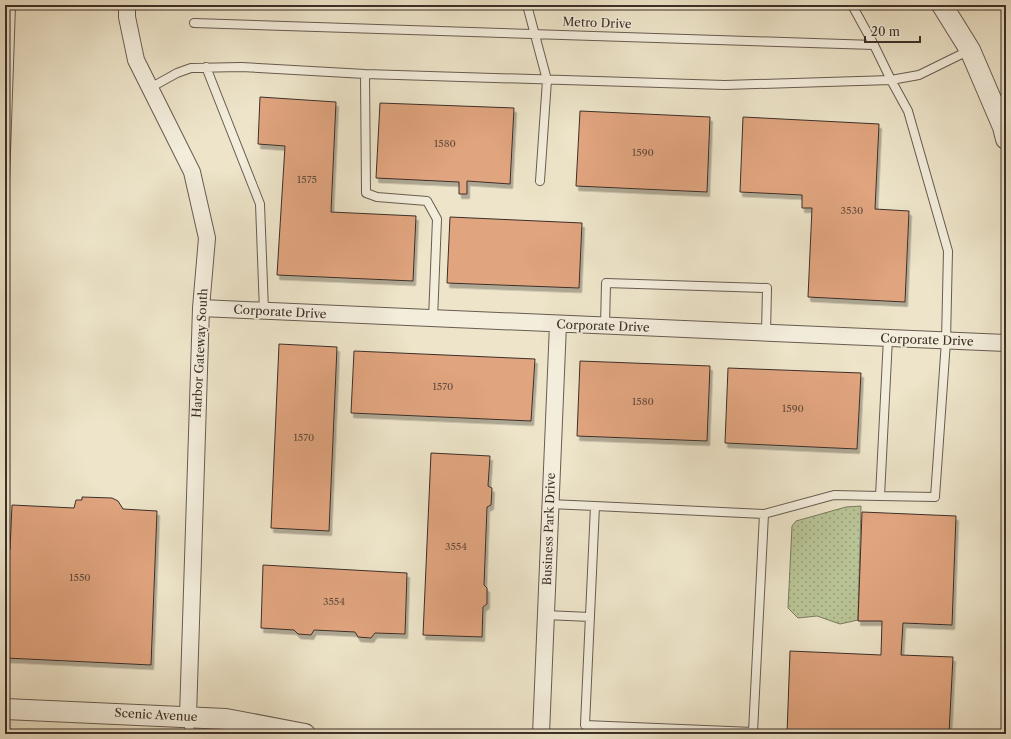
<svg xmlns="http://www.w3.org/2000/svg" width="1011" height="739" viewBox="0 0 1011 739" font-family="'Libre Caslon Text',serif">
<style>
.grass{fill:url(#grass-dots);stroke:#7a7a5f}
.building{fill:#e0a47e;stroke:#3c2f28;filter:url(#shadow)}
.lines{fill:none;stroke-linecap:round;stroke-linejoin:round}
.service-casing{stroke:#685c50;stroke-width:10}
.minor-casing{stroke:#685c50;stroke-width:18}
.tertiary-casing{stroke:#685c50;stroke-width:22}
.service{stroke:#f3eddc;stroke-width:8}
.minor{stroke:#f3eddc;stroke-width:16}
.tertiary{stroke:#f3eddc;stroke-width:20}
.labels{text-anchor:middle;stroke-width:3;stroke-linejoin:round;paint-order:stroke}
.number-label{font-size:10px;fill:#654c3e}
.street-label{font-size:12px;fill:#3c2f28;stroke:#f3eddc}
</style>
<defs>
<pattern id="grass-dots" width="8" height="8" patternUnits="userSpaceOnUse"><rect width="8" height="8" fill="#b9c496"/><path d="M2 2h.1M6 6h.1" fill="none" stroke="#98a07a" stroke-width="1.8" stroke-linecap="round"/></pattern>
<filter id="shadow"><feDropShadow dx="2.5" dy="4.5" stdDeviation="0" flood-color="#0004"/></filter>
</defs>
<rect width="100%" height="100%" fill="#ede4c9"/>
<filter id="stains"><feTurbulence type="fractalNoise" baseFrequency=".005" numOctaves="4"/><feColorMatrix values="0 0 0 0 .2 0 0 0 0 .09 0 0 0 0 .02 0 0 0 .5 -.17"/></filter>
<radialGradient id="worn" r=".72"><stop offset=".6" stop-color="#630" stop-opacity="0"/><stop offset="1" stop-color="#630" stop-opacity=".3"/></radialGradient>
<!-- grass -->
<path class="grass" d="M861 506 858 620 840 624 817 616 798 618 788 608 792 526 796 521 846 507Z"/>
<!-- building -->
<path class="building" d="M260 97 336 102 331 212 416 216 413 281 277 275 285 146 258 144Z
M380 103 514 108 510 184 467 181V194H459V182L376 178Z
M580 111 710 117 707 192 576 186Z
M743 117 879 124 875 209 909 211 905 302 808 297 812 208H802V195L740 192Z
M450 217 582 223 579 288 447 283Z
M279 344 337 347 329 531 271 528Z
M354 351 535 359 531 421 351 413Z
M580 361 710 366 707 441 577 436Z
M728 368 861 373 857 449 725 443Z
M431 453 490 456 488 486 492 488 491 505 487 507 484 585 487 588V604L483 607 482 637 423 635Z
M82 497 112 498 118 501 123 509 157 511 151 665 6 658 8 602H5V552L10 550 12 505 74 508 76 500H82Z
M862 512 956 516 952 625 903 623 901 655 953 657 949 734H787L790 651 881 655 882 621H858Z
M263 565 407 573 405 634 375 633 371 638 358 637 355 632 314 630 311 635 298 634 294 630 261 628Z"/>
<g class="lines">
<!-- service casing -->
<g class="service-casing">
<path id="service" d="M527 5 547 80 540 181
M819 5H827
M852 5 874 45
M194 23 874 45 891 80 919 75 970 50
M206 67 260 204 264 311
M365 74 366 193 377 197 427 201 437 219 433 319
M150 88 177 73 191 68 241 67 365 74 725 85 891 80 908 111 948 251 946 341 935 497 880 496
M5 181 11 5
M605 326 606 283 767 288 766 333
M549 504 595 506 585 725 753 732 764 514 834 495 880 496 888 338
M595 506 764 514
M545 615 590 617
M188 717 190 734"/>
</g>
<!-- minor casing -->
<g class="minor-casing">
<path id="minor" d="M127 5V17L136 60 192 172 207 238 201 308 188 716
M201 308 1006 343
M541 734 558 324"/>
</g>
<!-- tertiary casing -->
<g class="tertiary-casing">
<path id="tertiary" d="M942 5 970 50 1003 127 1006 139
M5 709 226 719 305 734"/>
</g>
<!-- service -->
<use href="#service" class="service"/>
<!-- minor -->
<use href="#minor" class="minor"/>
<!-- tertiary -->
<use href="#tertiary" class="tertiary"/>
</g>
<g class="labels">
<!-- number labels -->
<g class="number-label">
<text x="445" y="147">1580</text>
<text x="643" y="156">1590</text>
<text x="307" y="183">1575</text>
<text x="852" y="214">3530</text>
<text x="443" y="390">1570</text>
<text x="643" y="405">1580</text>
<text x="793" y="412">1590</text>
<text x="304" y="441">1570</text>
<text x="456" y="550">3554</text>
<text x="80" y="581">1550</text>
<text x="334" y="605">3554</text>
</g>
<!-- street labels -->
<g class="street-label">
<text transform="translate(597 23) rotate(2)" y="4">Metro Drive</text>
<text transform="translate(280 312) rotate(3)" y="4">Corporate Drive</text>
<text transform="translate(603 326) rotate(2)" y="4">Corporate Drive</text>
<text transform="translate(927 340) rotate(2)" y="4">Corporate Drive</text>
<text transform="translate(200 353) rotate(-87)" y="4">Harbor Gateway South</text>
<text transform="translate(549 529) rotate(-88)" y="4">Business Park Drive</text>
<text transform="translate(156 715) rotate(3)" y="4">Scenic Avenue</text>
</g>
</g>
<!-- margin -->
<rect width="1011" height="739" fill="none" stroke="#ede4c9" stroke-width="20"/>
<rect x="6" y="6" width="999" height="727" fill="none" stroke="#3c2f28" stroke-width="2"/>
<rect x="10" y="10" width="991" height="719" fill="none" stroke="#3c2f28"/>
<!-- scale -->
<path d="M865 36v6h55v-6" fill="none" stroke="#3c2f28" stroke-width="2"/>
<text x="871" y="36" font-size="12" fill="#3c2f28" stroke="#f3eddc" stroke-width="3" paint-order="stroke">20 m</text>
<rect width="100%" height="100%" filter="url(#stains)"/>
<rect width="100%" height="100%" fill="url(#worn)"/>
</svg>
